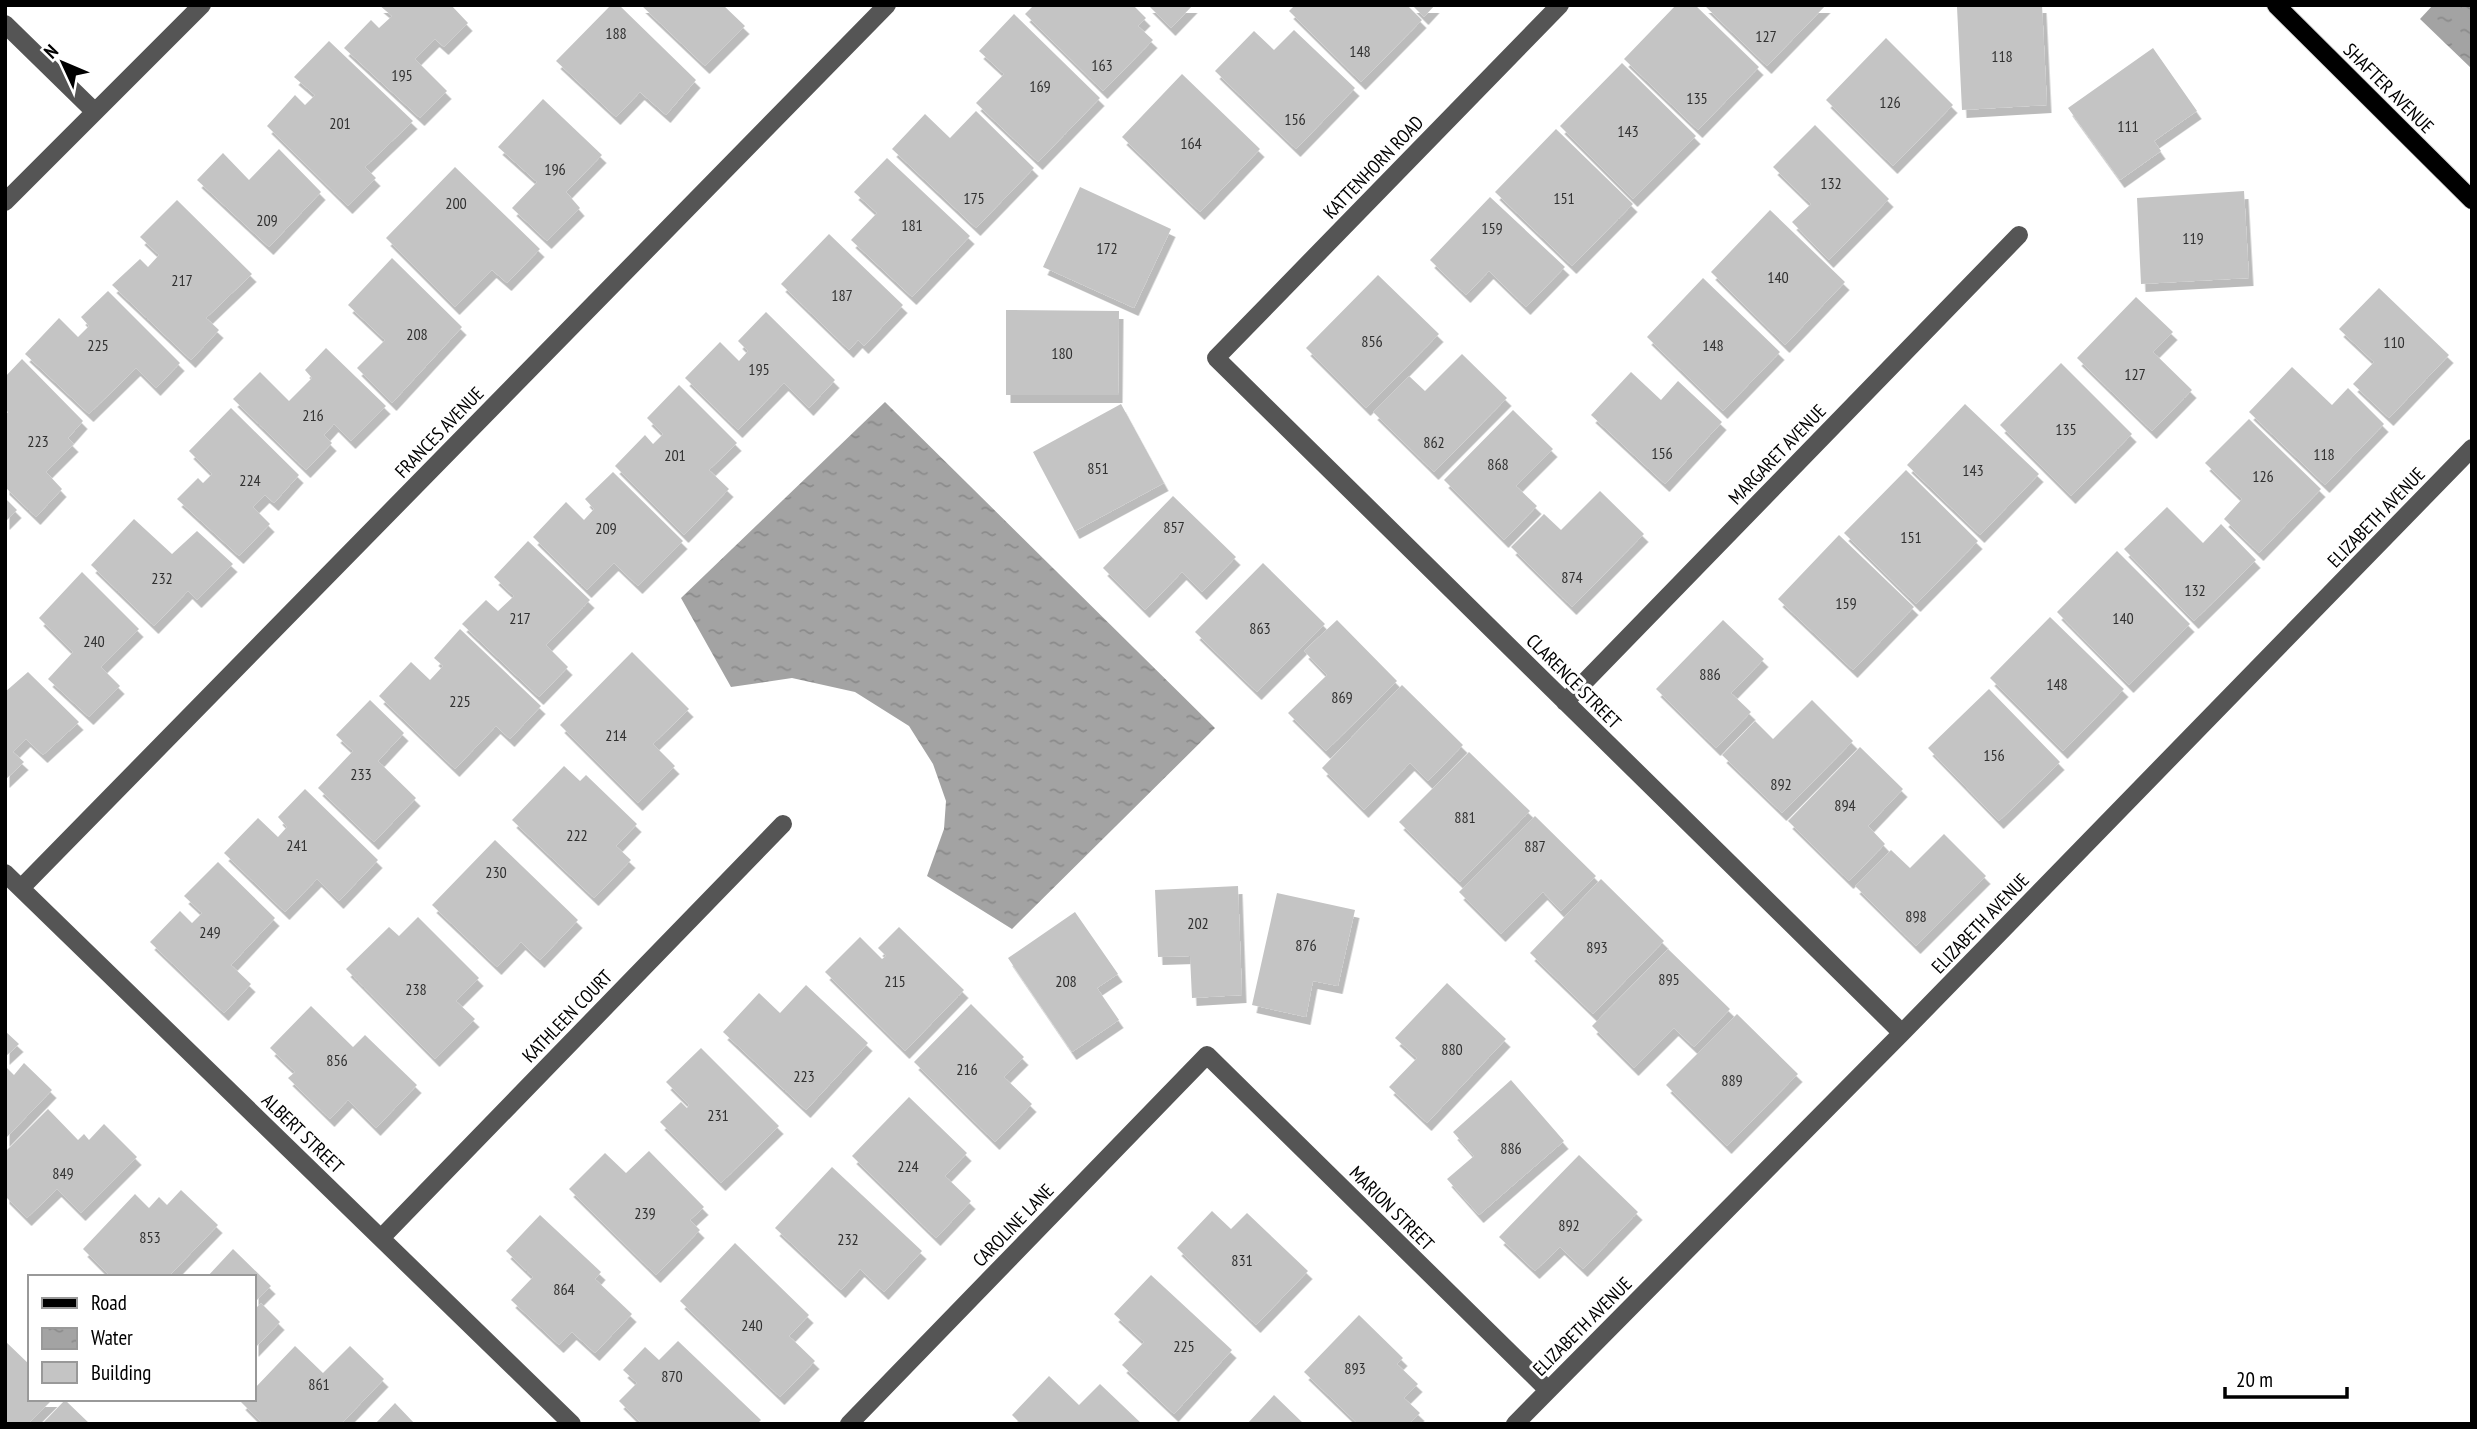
<svg xmlns="http://www.w3.org/2000/svg" width="2477" height="1429" viewBox="0 0 2477 1429" font-family="'PT Sans Narrow',sans-serif">
<style>
.water{fill:url(#water-ripples)}
.building{fill:#c4c4c4;filter:url(#shadow)}
.lines{fill:none;stroke-linecap:round;stroke-linejoin:round}
.major-casing{stroke:#dbdbdb;stroke-width:20}
.minor{stroke:#555;stroke-width:18}
.major{stroke:#000;stroke-width:18}
.labels{text-anchor:middle;stroke-width:6;stroke-linejoin:round;paint-order:stroke}
.number-label{font-size:16px;fill:#313131}
.street-label{font-size:19px;fill:#000;stroke:#fff}
</style>
<defs>
<pattern id="water-ripples" width="26" height="14" patternUnits="userSpaceOnUse" patternTransform="scale(1.75)"><rect width="26" height="14" fill="#a3a3a3"/><path d="M2 4q2-2 4 0t4 0M15 11q2-2 4 0t4 0" fill="none" stroke="#8b8b8b"/></pattern>
<filter id="shadow"><feDropShadow dx="4.5" dy="8" stdDeviation="0" flood-color="#0004"/></filter>
</defs>
<rect width="100%" height="100%" fill="#fff"/>
<!-- water -->
<path class="water" d="M2433 5H2472V69L2420 19Z
M885 402 1215 728 1012 929 927 876 944 829 946 801 933 764 909 726 855 692 792 678 731 687 681 598Z"/>
<!-- building -->
<path class="building" d="M379 5H451L468 23 444 47 435 39 415 59 447 91 420 118 344 48 371 20 379 28 392 16Z
M611 5H619L696 80 666 115 640 92 616 117 556 61Z
M641 5H723L745 26 705 66Z
M1034 5H1133L1146 18 1138 26 1153 40 1103 91 1025 14Z
M1148 5H1193L1171 28Z
M1295 5H1407L1422 20 1361 82 1289 11Z
M1412 5H1435L1424 17Z
M1676 5H1695L1759 67 1698 130 1624 59Z
M1704 5H1826L1767 66Z
M1984 5H2042L2047 105 1962 110 1957 7Z
M1014 14 1100 98 1038 162 976 103 1004 74 979 51Z
M1294 30 1355 88 1296 149 1215 71 1254 31 1274 50Z
M1886 38 1953 105 1893 166 1826 100Z
M329 41 413 121 365 167 376 178 348 206 267 126 295 95 305 105 315 95 294 77Z
M2153 48 2197 111 2154 141 2161 151 2120 180 2068 108Z
M1622 63 1696 136 1633 199 1560 126Z
M1182 74 1260 149 1200 212 1122 137Z
M543 99 602 155 566 192 580 208 547 241 512 208 537 182 498 147Z
M976 111 1034 168 976 228 892 149 925 114 950 138Z
M1815 125 1889 199 1829 260 1792 222 1811 204 1773 167Z
M1556 129 1633 204 1572 266 1495 192Z
M279 149 321 192 269 247 197 180 223 153 249 180Z
M887 158 970 236 912 297 851 240 877 213 854 192Z
M455 167 540 249 507 283 492 270 455 307 386 238Z
M1080 187 1171 229 1134 308 1043 267Z
M2244 191 2249 278 2141 284 2137 198Z
M1490 197 1565 267 1526 307 1489 271 1466 295 1430 260Z
M177 200 252 274 206 318 219 330 191 360 112 285 140 259 148 267 159 255 140 237Z
M1770 210 1845 282 1785 345 1711 272Z
M829 234 903 305 864 346 858 340 849 350 781 284Z
M392 258 462 327 392 403 357 368 385 340 348 305Z
M1378 275 1439 334 1366 408 1306 348Z
M1703 278 1780 352 1723 411 1647 337Z
M2379 288 2449 355 2389 418 2353 384 2374 362 2339 329Z
M108 291 180 363 156 388 136 368 89 414 25 354 59 318 78 337 89 326 81 317Z
M2136 297 2173 332 2153 352 2192 390 2152 431 2077 358Z
M1006 310 1119 311 1118 395H1006Z
M766 312 835 380 809 408 784 383 738 430 685 378 720 342 739 361 748 351 738 341Z
M326 348 386 406 351 441 334 424 324 435 332 443 306 470 233 399 260 372 289 401 312 378 305 370Z
M1462 354 1507 398 1434 472 1373 412 1409 376 1425 391Z
M22 359 83 421 68 438 74 444 46 472 62 489 36 517 5 487V415L8 412 5 410V377Z
M2061 363 2132 434 2071 496 2000 425Z
M2292 367 2332 405 2348 388 2384 424 2325 485 2249 412Z
M1631 372 1661 400 1678 381 1722 422 1665 484 1591 415Z
M679 385 737 443 709 470 729 489 684 535 615 466 645 435 653 444 663 434 647 418Z
M1121 404 1164 483 1075 531 1033 452Z
M1965 404 2039 474 1980 535 1907 465Z
M231 408 299 475 274 503 265 495 253 507 270 524 239 556 177 499 198 478 203 483 212 474 189 451Z
M1513 410 1553 449 1516 486 1537 506 1504 540 1444 480Z
M2249 419 2321 489 2259 553 2224 519 2242 499 2205 463Z
M1906 470 1978 541 1916 604 1844 533Z
M613 472 683 541 638 586 614 563 587 590 533 537 566 502 584 520 594 509 585 499Z
M1600 491 1644 534 1572 607 1511 547 1544 514 1561 530Z
M1173 496 1236 557 1202 592 1182 572 1145 610 1103 568Z
M5 498 17 510 5 522Z
M2167 507 2203 543 2221 524 2256 560 2194 621 2124 549Z
M134 519 172 554 197 531 233 564 197 600 188 591 154 626 91 565Z
M1839 535 1914 607 1853 670 1778 599Z
M528 541 590 600 546 645 568 667 539 697 462 624 486 600 498 611 514 596 494 577Z
M2117 551 2190 624 2129 685 2057 612Z
M1263 563 1325 624 1257 692 1195 632Z
M82 572 139 629 101 667 120 686 89 717 48 679 73 652 39 618Z
M2050 617 2124 689 2063 751 1990 678Z
M1337 620 1397 681 1326 751 1288 713 1327 675 1304 651Z
M1723 620 1764 659 1731 693 1751 712 1716 748 1656 689Z
M460 629 541 706 510 739 496 726 455 769 379 696 411 662 430 680 443 666 434 658Z
M632 652 689 709 653 744 675 766 638 803 560 725Z
M28 672 79 722 43 755 26 739 13 752 24 762 5 780V692Z
M1402 685 1463 745 1428 781 1410 763 1364 810 1322 768Z
M1989 689 2060 762 1999 821 1928 748Z
M370 700 404 733 378 761 416 798 374 842 318 788 353 751 336 735Z
M1812 700 1853 741 1782 813 1722 755 1755 721 1773 739Z
M1860 747 1903 789 1868 826 1885 844 1849 881 1788 821Z
M1469 752 1530 811 1460 882 1399 822Z
M564 766 580 781 586 775 637 824 616 846 631 860 594 898 512 820Z
M305 789 378 860 339 901 317 879 285 912 224 853 258 818 278 837 287 827 278 817Z
M1535 816 1596 876 1561 911 1543 892 1501 934 1459 892Z
M1944 834 1986 876 1916 946 1855 886 1891 850 1910 868Z
M495 840 578 920 540 960 521 942 497 967 432 905Z
M218 862 275 918 231 965 251 984 224 1013 150 942 180 911 192 923 202 913 184 896Z
M1601 879 1664 941 1593 1014 1530 953Z
M1238 886 1242 995 1192 998 1190 956 1158 957 1155 890Z
M1277 893 1355 910 1338 986 1313 981 1306 1017 1252 1005Z
M1075 912 1118 974 1097 988 1119 1020 1072 1052 1008 958Z
M418 917 479 978 456 1001 475 1019 435 1059 346 969 389 927 399 936Z
M899 927 964 990 905 1051 825 972 860 937 882 959 886 956 878 948Z
M1668 949 1730 1009 1694 1047 1674 1028 1634 1068 1592 1026Z
M1447 983 1506 1039 1427 1123 1389 1087 1417 1058 1395 1038Z
M806 985 868 1043 806 1110 723 1032 759 993 780 1013Z
M971 1004 1024 1057 1004 1077 1032 1104 995 1142 914 1062Z
M311 1006 353 1047 365 1035 417 1085 376 1128 348 1100 330 1119 288 1078 295 1072 270 1048Z
M1737 1014 1798 1074 1727 1146 1666 1085Z
M5 1031 19 1044 5 1057Z
M701 1048 779 1126 721 1183 660 1122 681 1102 687 1108 689 1105 666 1082Z
M24 1063 52 1090 5 1139V1066L14 1075Z
M1511 1080 1564 1141 1479 1215 1447 1179 1474 1156 1453 1132Z
M909 1097 967 1153 945 1176 971 1201 936 1238 852 1156Z
M48 1109 78 1140 84 1134 89 1140 104 1124 137 1157 81 1213 57 1189 27 1218 5 1196V1152Z
M649 1151 704 1207 690 1220 700 1230 656 1275 569 1189 605 1153 626 1173Z
M1579 1155 1638 1212 1583 1269 1560 1247 1535 1271 1499 1237Z
M832 1167 922 1251 884 1292 860 1269 841 1290 775 1228Z
M181 1190 218 1225 168 1277H111L83 1249 135 1194 149 1208 159 1197 167 1205Z
M1212 1211 1231 1229 1247 1213 1308 1271 1256 1325 1177 1248Z
M540 1215 601 1272 595 1279 632 1314 595 1353 572 1332 559 1345 511 1300 533 1277 506 1251Z
M735 1243 809 1315 789 1336 815 1361 780 1397 680 1301Z
M233 1249 271 1286 254 1303V1277H207Z
M1151 1275 1232 1350 1174 1414 1122 1365 1144 1342 1114 1314Z
M261 1303 280 1322 254 1349V1310Z
M1359 1315 1403 1358 1397 1364 1418 1384 1404 1398 1420 1413 1409 1424H1358L1304 1372Z
M5 1341 30 1365V1399H53L28 1424H5Z
M678 1341 761 1420 757 1424H642L619 1401 637 1383 623 1370 645 1347 659 1360Z
M295 1346 323 1373 350 1346 384 1379 341 1424H263L241 1402 244 1399H254V1389Z
M1049 1376 1079 1405 1100 1384 1142 1424H1021L1012 1415Z
M1274 1395 1304 1424H1247Z
M65 1400 90 1424H42Z
M395 1403 415 1424H375Z"/>
<g class="lines">
<!-- major casing -->
<g class="major-casing">
<path id="major" d="M2276 5 2472 200"/>
</g>
<!-- minor -->
<path class="minor" d="M1560 5 1216 358 1902 1033
M5 24 94 111
M5 202 202 5
M1565 702 2019 235
M5 873 572 1424
M21 888 887 5
M381 1238 783 824
M849 1424 1207 1055 1548 1390
M1515 1424 1902 1033 2472 448"/>
<!-- major -->
<use href="#major" class="major"/>
</g>
<g class="labels">
<!-- number labels -->
<g class="number-label">
<text x="616" y="39">188</text>
<text x="1766" y="42">127</text>
<text x="1360" y="57">148</text>
<text x="2002" y="62">118</text>
<text x="1102" y="71">163</text>
<text x="402" y="81">195</text>
<text x="1040" y="92">169</text>
<text x="1697" y="104">135</text>
<text x="1890" y="108">126</text>
<text x="1295" y="125">156</text>
<text x="340" y="129">201</text>
<text x="2128" y="132">111</text>
<text x="1628" y="137">143</text>
<text x="1191" y="149">164</text>
<text x="555" y="175">196</text>
<text x="1831" y="189">132</text>
<text x="974" y="204">175</text>
<text x="1564" y="204">151</text>
<text x="456" y="209">200</text>
<text x="267" y="226">209</text>
<text x="912" y="231">181</text>
<text x="1492" y="234">159</text>
<text x="2193" y="244">119</text>
<text x="1107" y="254">172</text>
<text x="1778" y="283">140</text>
<text x="182" y="286">217</text>
<text x="842" y="301">187</text>
<text x="417" y="340">208</text>
<text x="1372" y="347">856</text>
<text x="2394" y="348">110</text>
<text x="98" y="351">225</text>
<text x="1713" y="351">148</text>
<text x="1062" y="359">180</text>
<text x="759" y="375">195</text>
<text x="2135" y="380">127</text>
<text x="313" y="421">216</text>
<text x="2066" y="435">135</text>
<text x="38" y="447">223</text>
<text x="1434" y="448">862</text>
<text x="1662" y="459">156</text>
<text x="2324" y="460">118</text>
<text x="675" y="461">201</text>
<text x="1498" y="470">868</text>
<text x="1098" y="474">851</text>
<text x="1973" y="476">143</text>
<text x="2263" y="482">126</text>
<text x="250" y="486">224</text>
<text x="1174" y="533">857</text>
<text x="606" y="534">209</text>
<text x="1911" y="543">151</text>
<text x="1572" y="583">874</text>
<text x="162" y="584">232</text>
<text x="2195" y="596">132</text>
<text x="1846" y="609">159</text>
<text x="520" y="624">217</text>
<text x="2123" y="624">140</text>
<text x="1260" y="634">863</text>
<text x="94" y="647">240</text>
<text x="1710" y="680">886</text>
<text x="2057" y="690">148</text>
<text x="1342" y="703">869</text>
<text x="460" y="707">225</text>
<text x="616" y="741">214</text>
<text x="1994" y="761">156</text>
<text x="361" y="780">233</text>
<text x="1781" y="790">892</text>
<text x="1845" y="811">894</text>
<text x="1465" y="823">881</text>
<text x="577" y="841">222</text>
<text x="297" y="851">241</text>
<text x="1535" y="852">887</text>
<text x="496" y="878">230</text>
<text x="1916" y="922">898</text>
<text x="1198" y="929">202</text>
<text x="210" y="938">249</text>
<text x="1306" y="951">876</text>
<text x="1597" y="953">893</text>
<text x="1669" y="985">895</text>
<text x="895" y="987">215</text>
<text x="1066" y="987">208</text>
<text x="416" y="995">238</text>
<text x="1452" y="1055">880</text>
<text x="337" y="1066">856</text>
<text x="967" y="1075">216</text>
<text x="804" y="1082">223</text>
<text x="1732" y="1086">889</text>
<text x="718" y="1121">231</text>
<text x="1511" y="1154">886</text>
<text x="908" y="1172">224</text>
<text x="63" y="1179">849</text>
<text x="645" y="1219">239</text>
<text x="1569" y="1231">892</text>
<text x="150" y="1243">853</text>
<text x="848" y="1245">232</text>
<text x="1242" y="1266">831</text>
<text x="564" y="1295">864</text>
<text x="752" y="1331">240</text>
<text x="1184" y="1352">225</text>
<text x="1355" y="1374">893</text>
<text x="672" y="1382">870</text>
<text x="319" y="1390">861</text>
</g>
<!-- street labels -->
<g class="street-label">
<text transform="translate(2389 88) rotate(45)" y="7">SHAFTER AVENUE</text>
<text transform="translate(1373 167) rotate(-46)" y="7">KATTENHORN ROAD</text>
<text transform="translate(439 432) rotate(-46)" y="7">FRANCES AVENUE</text>
<text transform="translate(1777 454) rotate(-46)" y="7">MARGARET AVENUE</text>
<text transform="translate(2376 517) rotate(-46)" y="7">ELIZABETH AVENUE</text>
<text transform="translate(1574 681) rotate(45)" y="7">CLARENCE STREET</text>
<text transform="translate(1980 923) rotate(-46)" y="7">ELIZABETH AVENUE</text>
<text transform="translate(567 1016) rotate(-46)" y="7">KATHLEEN COURT</text>
<text transform="translate(303 1133) rotate(44)" y="7">ALBERT STREET</text>
<text transform="translate(1392 1208) rotate(45)" y="7">MARION STREET</text>
<text transform="translate(1013 1225) rotate(-46)" y="7">CAROLINE LANE</text>
<text transform="translate(1582 1326) rotate(-45)" y="7">ELIZABETH AVENUE</text>
</g>
</g>
<!-- border -->
<rect width="2477" height="1429" fill="none" stroke="#000000" stroke-width="14"/>
<!-- legend -->
<rect x="28" y="1275" width="228" height="126" fill="#ffffff" stroke="#999999" stroke-width="2"/>
<rect x="42" y="1298" width="35" height="10" fill="#000000" stroke="#999999" stroke-width="2"/>
<text x="91" y="1310" font-size="21" fill="#000000">Road</text>
<rect x="42" y="1328" width="35" height="21" fill="url(#water-ripples)" stroke="#999999" stroke-width="2"/>
<text x="91" y="1345" font-size="21" fill="#000000">Water</text>
<rect x="42" y="1362" width="35" height="21" fill="#c4c4c4" stroke="#999999" stroke-width="2"/>
<text x="91" y="1380" font-size="21" fill="#000000">Building</text>
<!-- north arrow -->
<g transform="translate(63 63) rotate(314)" stroke="#ffffff" stroke-width="5" paint-order="stroke">
<path d="M0-5L12 26L0 18L-12 26Z" fill="#000000"/>
<text y="-10" font-size="19" font-weight="bold" text-anchor="middle" fill="#000000">N</text>
</g>
<!-- scale -->
<path d="M2225 1387v10h122v-10" fill="none" stroke="#000000" stroke-width="3.5"/>
<text x="2236" y="1387" font-size="21" fill="#000000" stroke="#ffffff" stroke-width="5" paint-order="stroke">20 m</text>
</svg>
